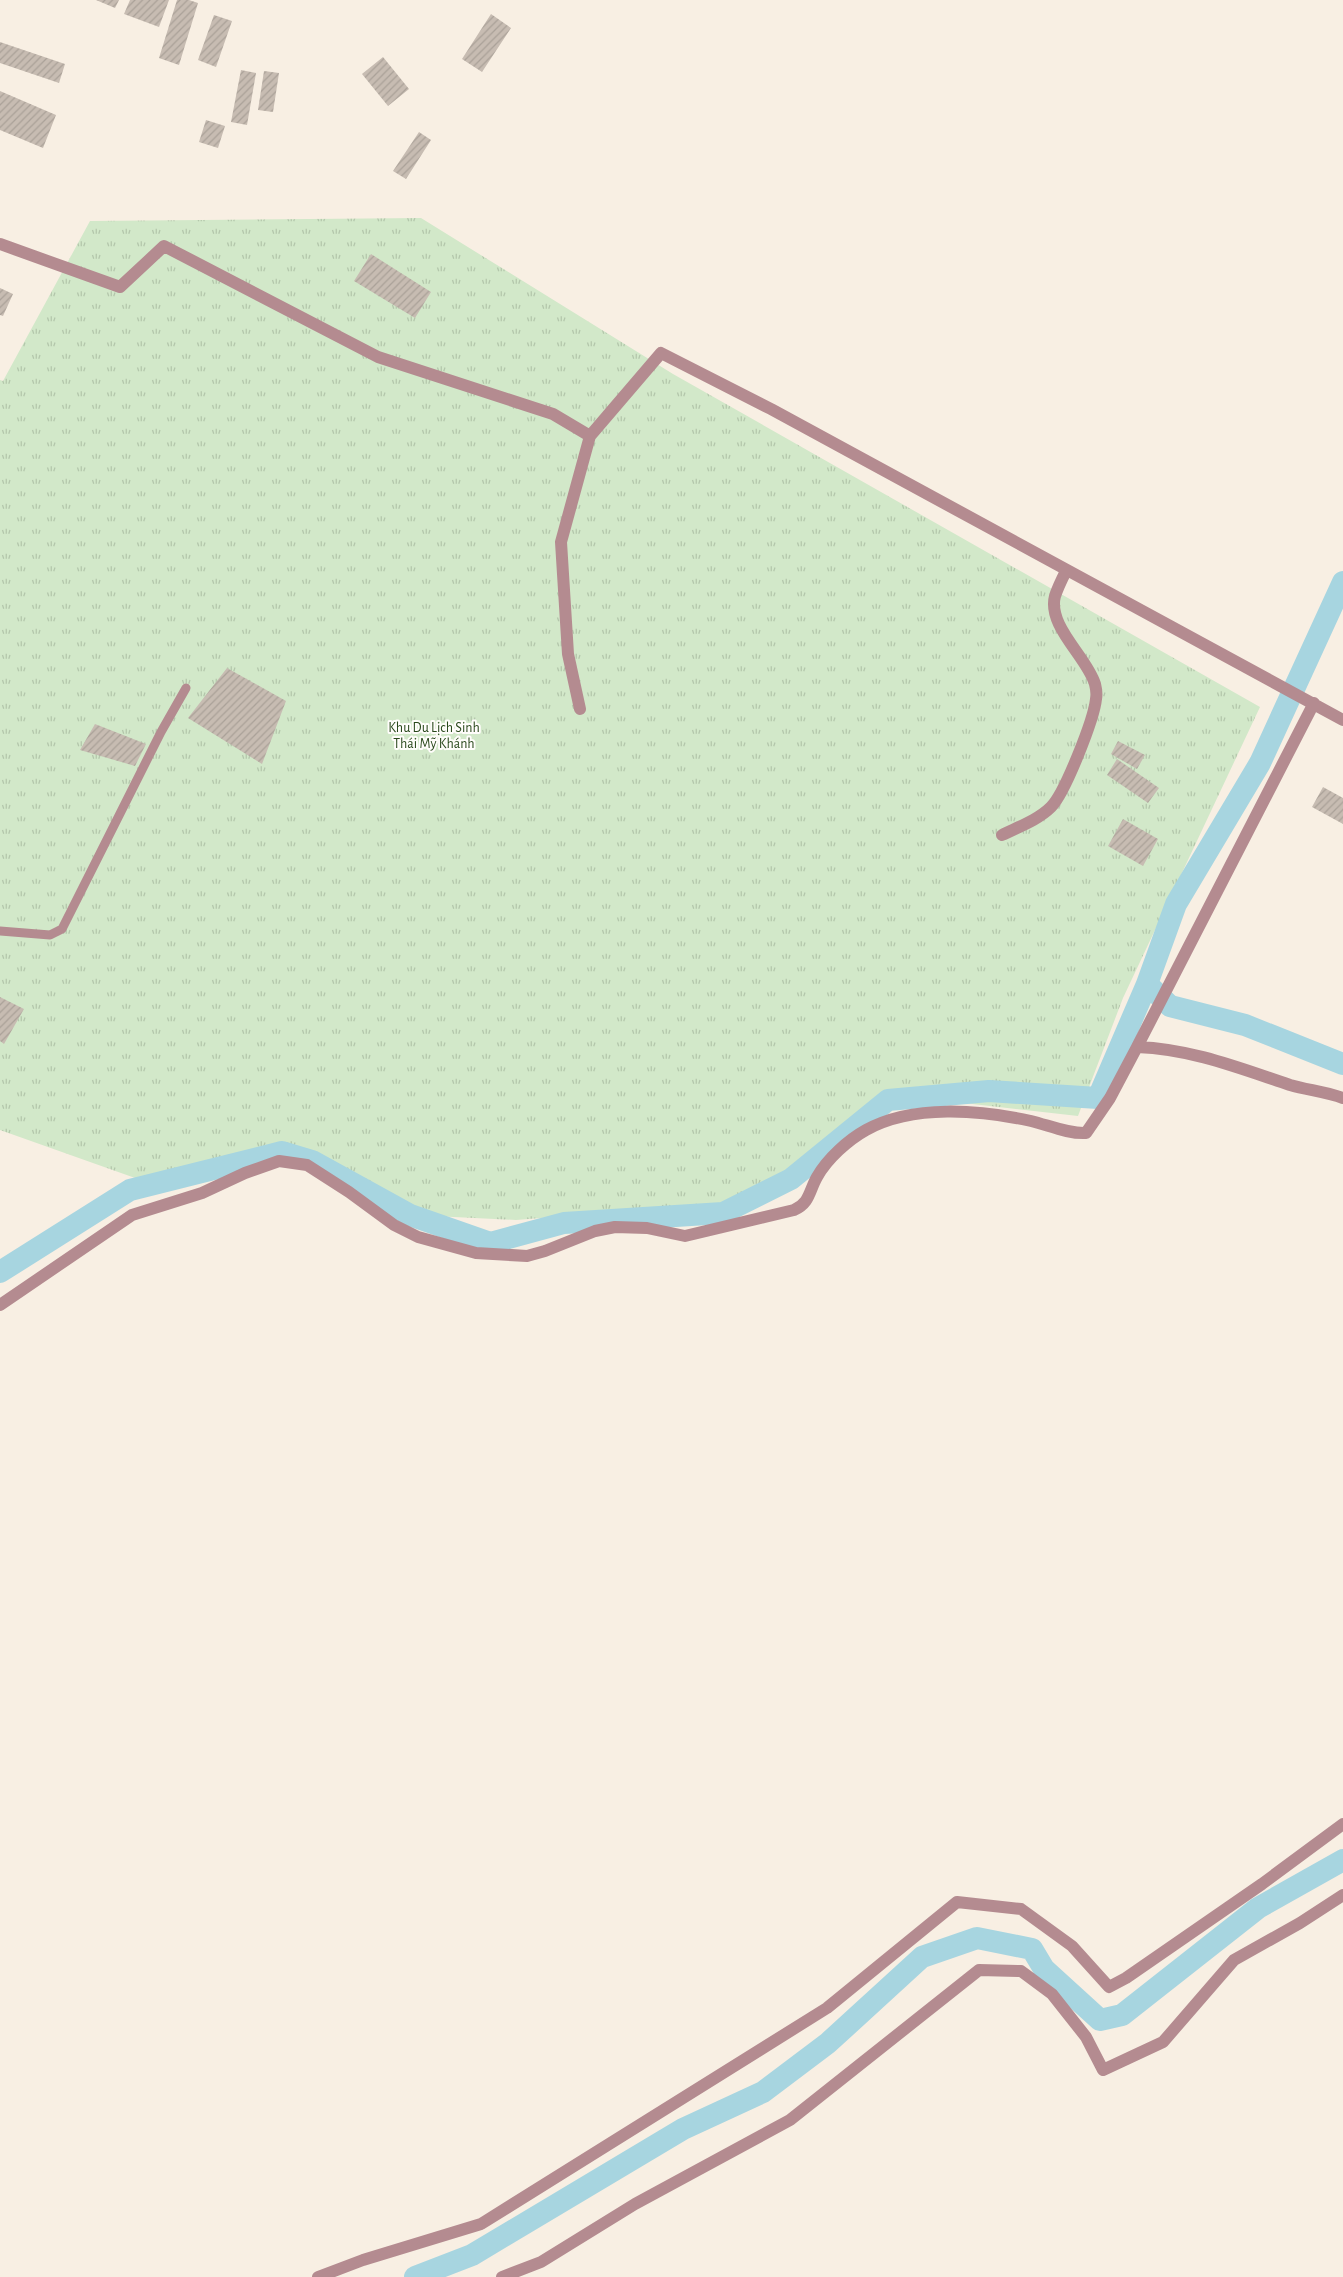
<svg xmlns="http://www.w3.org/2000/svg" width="1343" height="2277" viewBox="0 0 1343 2277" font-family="'Alegreya Sans',sans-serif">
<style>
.park{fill:url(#park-tufts)}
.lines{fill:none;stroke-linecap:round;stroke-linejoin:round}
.canal{stroke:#a7d5e0;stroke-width:22}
.building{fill:url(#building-hatch)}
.lane{stroke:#b48b90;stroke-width:9}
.street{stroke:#b48b90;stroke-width:12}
.labels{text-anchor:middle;stroke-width:4;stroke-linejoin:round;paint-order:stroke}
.park-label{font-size:14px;fill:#29481b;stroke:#fffdfb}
</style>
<defs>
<pattern id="park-tufts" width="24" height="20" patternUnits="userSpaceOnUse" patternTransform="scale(1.25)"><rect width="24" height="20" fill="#d2e8c9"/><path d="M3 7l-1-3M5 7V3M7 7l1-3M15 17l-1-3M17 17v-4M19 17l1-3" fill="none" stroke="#b3c6ab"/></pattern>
<pattern id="building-hatch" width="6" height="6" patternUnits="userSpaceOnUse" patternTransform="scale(1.25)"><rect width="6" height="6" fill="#c7bcb2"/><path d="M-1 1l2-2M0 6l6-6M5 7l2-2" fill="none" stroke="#aaa198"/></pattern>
</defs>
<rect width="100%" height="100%" fill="#f8efe3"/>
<!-- park -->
<path class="park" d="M421 218 673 374 1260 707 1123 998 1078 1116 886 1094 752 1201 516 1220 433 1216 290 1144 152 1184 0 1130V380L3 381 90 221Z"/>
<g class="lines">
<!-- canal -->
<path class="canal" d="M1343 582 1260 763 1176 904 1147 984 1170 1006 1245 1025 1343 1064
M0 1272 130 1190 282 1152 312 1161 410 1215 490 1243 564 1223 723 1213 791 1179 888 1100 989 1091 1098 1098 1147 984
M415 2277 472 2255 683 2129 763 2092 828 2043 922 1957 977 1938 1032 1949 1044 1969 1100 2020 1122 2015 1258 1908 1343 1860"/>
</g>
<!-- building -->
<path class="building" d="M96 0H119L115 8Z
M130 0H169L159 27 124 14Z
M177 0H189L198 3 179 65 159 58Z
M491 14 511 28 482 72 462 59Z
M214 15 232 21 216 67 198 60Z
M0 42 65 64 59 83 0 63Z
M383 57 409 89 388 106 362 74Z
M241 70 256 73 247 125 231 122Z
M264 71 279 73 273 112 258 110Z
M0 91 56 115 43 148 0 130Z
M206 120 225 126 218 148 199 142Z
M419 132 431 140 406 179 393 171Z
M371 254 431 292 415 318 354 281Z
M0 288 13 294 3 316 0 315Z
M227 668 286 701 262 764 188 718Z
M95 724 146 744 135 766 80 750Z
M1118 741 1145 755 1137 769 1111 754Z
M1117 759 1159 788 1148 803 1107 775Z
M1323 787 1343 798V824L1312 807Z
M1123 819 1158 839 1143 866 1108 846Z
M0 997 24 1009 4 1044 0 1041Z"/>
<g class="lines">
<!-- lane -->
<path class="lane" d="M0 931 50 935 62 929 161 732 186 688"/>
<!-- street -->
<path class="street" d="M0 244 120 287 164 246 378 357 553 414 590 436
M580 709 568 654 561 542 590 436 661 353 771 409 1343 720
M1002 835C1018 827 1038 820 1051 807 1065 793 1094 719 1096 699 1097 694 1096 688 1095 684 1087 657 1047 626 1055 596 1058 587 1062 579 1066 571
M1137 1047 1314 703
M0 1305 132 1215 202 1193 245 1173 279 1161 307 1165 349 1192 394 1225 418 1237 476 1253 527 1256 545 1251 595 1231 615 1227 647 1228 685 1236 794 1210C810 1203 809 1191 817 1177 827 1159 848 1140 866 1130 913 1104 980 1110 1031 1121 1048 1125 1068 1134 1086 1133L1110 1098 1137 1047C1192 1049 1239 1068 1290 1085 1308 1090 1326 1092 1343 1098
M318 2277 363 2260 481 2224 827 2008 957 1902 1021 1909 1072 1946 1109 1987 1126 1978 1262 1884 1343 1824
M502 2277 541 2262 635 2204 790 2120 979 1970 1021 1971 1052 1994 1086 2037 1103 2070 1163 2042 1234 1960 1300 1923 1343 1895"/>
</g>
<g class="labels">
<!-- park labels -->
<g class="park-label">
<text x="434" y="732">Khu Du Lịch Sinh<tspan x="434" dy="16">Thái Mỹ Khánh</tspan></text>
</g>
</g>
</svg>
